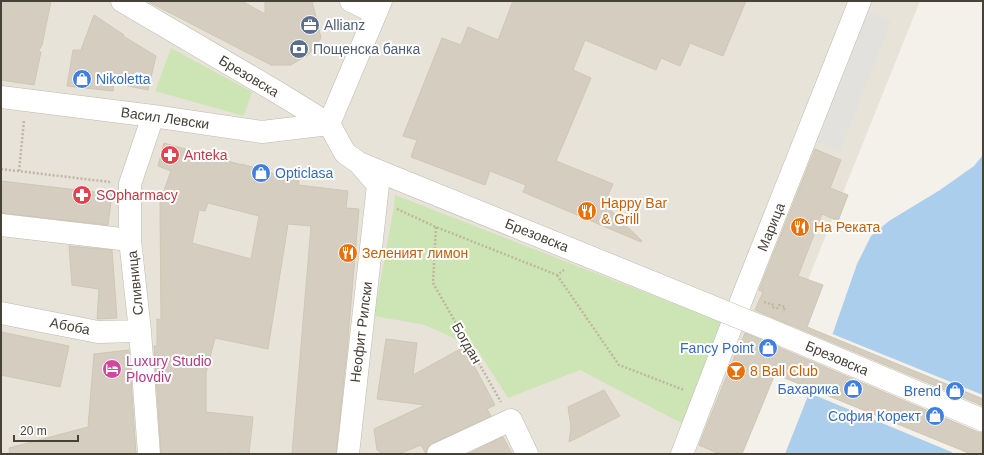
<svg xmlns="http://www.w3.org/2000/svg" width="984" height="455" viewBox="0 0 984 455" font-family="Arial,sans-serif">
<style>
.residential{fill:#e7e3d8}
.green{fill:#cde5b5}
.parking{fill:#e3e1de}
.water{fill:#aaceec}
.pier{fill:#f4f1ea}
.building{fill:#d5cec0;stroke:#cfc6b3;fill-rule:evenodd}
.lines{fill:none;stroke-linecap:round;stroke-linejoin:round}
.minor-casing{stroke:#bfb9ad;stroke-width:23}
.path{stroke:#c0b69f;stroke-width:2.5;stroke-dasharray:2 2;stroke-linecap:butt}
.minor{stroke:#fff;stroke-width:22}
.minor-bridge-casing{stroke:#bfb9ad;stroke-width:23;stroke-linecap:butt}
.minor-bridge{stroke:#fff;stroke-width:22}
.labels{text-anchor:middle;stroke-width:4;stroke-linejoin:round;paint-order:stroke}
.service-label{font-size:14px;fill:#4e5e75;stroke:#fff;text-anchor:start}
.street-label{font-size:14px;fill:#474238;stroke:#fff}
.shop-label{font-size:14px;fill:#366cbe;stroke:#fff;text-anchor:end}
.health-label{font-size:14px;fill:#be3a42;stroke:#fff;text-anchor:start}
.food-label{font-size:14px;fill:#c56008;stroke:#fff;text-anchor:start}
.hotel-label{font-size:14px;fill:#b23c85;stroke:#fff;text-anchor:start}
</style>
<rect width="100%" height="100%" fill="#f4f1ea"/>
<!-- residential -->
<path class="residential" d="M1 1H920L753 417 736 454H1Z"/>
<!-- green -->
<path class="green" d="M171 48 252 92 244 116 155 91Z
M395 195 726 324 687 426 580 370 508 398 477 349 425 325 374 316 394 207Z"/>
<!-- parking -->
<path class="parking" d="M869 12 891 21 840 151 818 142Z"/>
<!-- water -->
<path class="water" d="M983 155V398L951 454H785L834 330 857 264 871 236 889 221 940 190 974 166Z"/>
<!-- pier -->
<path class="pier" d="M830 333 983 395V402L954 453 807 392Z"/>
<!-- building -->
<path class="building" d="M1 1H51L42 45 38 52H41L34 85 1 80Z
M147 1H242L265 14V1H312L321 38 309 54 291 65H271Z
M513 1H746L723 56 690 43 680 66 661 58 656 70 585 40 573 70 591 78 556 161 613 184 604 204 642 241 641 242 523 192 526 185 490 171 485 185 411 157 417 140 403 136 442 38 461 45 468 27 498 40Z
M94 15 124 35 123 36 156 56 148 90 114 83 113 91 67 86 73 50H81Z
M164 143 242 165V164L299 181 298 185 348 191 346 208 359 209 347 350 336 454H292L311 226 288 224 268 349 215 338 206 373V412L253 417 249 454 224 452 223 454H161L154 346H157V319L161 320 160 202 171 171 158 166ZM208 203 259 216 251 259 192 243 199 210 205 211Z
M815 149 841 160 830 188 848 195 838 221 822 214 798 276 823 285 807 327 983 399V406L755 310 763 292 759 290Z
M1 181 112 194 108 225 1 213Z
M69 246 112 250 117 318 97 319 99 289 72 285Z
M1 332 69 346 60 387 1 375Z
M745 333 978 432H983V454H971L775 374 742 454H719L699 445 736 353H737Z
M386 339 417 343 413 375 464 347 495 405 487 409 491 416 433 443 428 447 426 454 421 445 399 454H383L377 450 374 429 425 405 377 399Z
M129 350 136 454H10L9 448 88 427 94 354Z
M604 390 620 416 569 442 571 427 568 407Z
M503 437 512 454H468Z"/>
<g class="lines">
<!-- minor casing -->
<g class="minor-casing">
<path id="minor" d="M122 1 277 92 329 124 345 153 359 163 393 177
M351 1 376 13
M1 97 153 116 262 132 329 124
M329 124 381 1
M1 225 130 240
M1 313 98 332 140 331
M149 454 140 331 130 240V184L153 116
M348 454 378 185 360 164
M438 454 511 420 527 454
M682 454 743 296 860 1"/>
</g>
<!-- path -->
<path class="path" d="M1 169 110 182
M19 171 24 121
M397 209 436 227 557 275 564 270
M436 227 433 283 501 402
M557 275 619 365 684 390
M764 302 774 305 773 309
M777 309 779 305 785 307 783 312"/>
<!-- minor -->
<use href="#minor" class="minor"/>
<!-- minor-bridge casing -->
<g class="minor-bridge-casing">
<path id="minor-bridge" d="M393 177 775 332 983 420"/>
</g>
<!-- minor-bridge -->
<use href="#minor-bridge" class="minor-bridge"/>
</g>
<!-- icons -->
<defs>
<g id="office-disc" transform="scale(1)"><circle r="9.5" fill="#5c6f8a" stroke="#fff"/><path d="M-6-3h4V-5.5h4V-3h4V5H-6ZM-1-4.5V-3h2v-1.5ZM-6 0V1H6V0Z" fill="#fff"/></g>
<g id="bank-disc" transform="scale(1)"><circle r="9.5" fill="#5c6f8a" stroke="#fff"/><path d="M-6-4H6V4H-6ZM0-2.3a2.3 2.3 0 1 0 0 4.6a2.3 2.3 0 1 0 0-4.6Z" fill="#fff"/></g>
<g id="shop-disc" transform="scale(1)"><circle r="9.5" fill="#3f7fe0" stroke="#fff"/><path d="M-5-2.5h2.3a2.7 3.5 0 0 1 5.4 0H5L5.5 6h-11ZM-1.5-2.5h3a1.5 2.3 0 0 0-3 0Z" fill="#fff"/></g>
<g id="pharmacy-disc" transform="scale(1)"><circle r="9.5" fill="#e0444e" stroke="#fff"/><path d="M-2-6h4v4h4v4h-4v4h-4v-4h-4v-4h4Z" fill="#fff"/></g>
<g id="restaurant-disc" transform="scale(1)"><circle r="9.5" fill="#e8710a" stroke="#fff"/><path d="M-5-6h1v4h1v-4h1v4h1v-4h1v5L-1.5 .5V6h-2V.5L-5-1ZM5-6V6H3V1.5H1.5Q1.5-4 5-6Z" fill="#fff"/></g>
<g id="hotel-disc" transform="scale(1)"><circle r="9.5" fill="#d1479c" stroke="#fff"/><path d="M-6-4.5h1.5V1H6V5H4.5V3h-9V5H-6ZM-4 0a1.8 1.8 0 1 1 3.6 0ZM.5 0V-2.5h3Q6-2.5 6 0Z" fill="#fff"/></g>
<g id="bar-disc" transform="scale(1)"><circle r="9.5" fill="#e8710a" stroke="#fff"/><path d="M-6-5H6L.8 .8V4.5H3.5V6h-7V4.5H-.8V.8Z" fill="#fff"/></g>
</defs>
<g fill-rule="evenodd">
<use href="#office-disc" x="310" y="25"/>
<use href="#bank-disc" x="299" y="49"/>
<use href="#shop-disc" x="82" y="79"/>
<use href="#pharmacy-disc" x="170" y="155"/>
<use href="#shop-disc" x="261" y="173"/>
<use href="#pharmacy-disc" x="82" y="195"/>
<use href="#restaurant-disc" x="587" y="211"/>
<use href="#restaurant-disc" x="800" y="227"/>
<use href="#restaurant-disc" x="348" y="253"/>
<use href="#shop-disc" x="768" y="348"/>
<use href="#hotel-disc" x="112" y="369"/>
<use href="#bar-disc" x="736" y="371"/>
<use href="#shop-disc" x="853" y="389"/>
<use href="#shop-disc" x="955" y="391"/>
<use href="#shop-disc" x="935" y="416"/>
</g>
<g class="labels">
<!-- service labels -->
<g class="service-label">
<text x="324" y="30">Allianz</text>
<text x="313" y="54">Пощенска банка</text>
</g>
<!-- street labels -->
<g class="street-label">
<text transform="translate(249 76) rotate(31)" y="5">Брезовска</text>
<text transform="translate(165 118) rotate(8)" y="5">Васил Левски</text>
<text transform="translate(771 227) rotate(-68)" y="5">Марица</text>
<text transform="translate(537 235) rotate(22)" y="5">Брезовска</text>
<text transform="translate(135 283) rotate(-96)" y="5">Сливница</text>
<text transform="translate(70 326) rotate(11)" y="5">Абоба</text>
<text transform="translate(361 332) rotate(-83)" y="5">Неофит Рилски</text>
<text transform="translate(467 343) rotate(60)" y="5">Богдан</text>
<text transform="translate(837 358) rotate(23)" y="5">Брезовска</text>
</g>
<!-- shop labels -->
<g class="shop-label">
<text x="96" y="84" text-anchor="start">Nikoletta</text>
<text x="275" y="178" text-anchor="start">Opticlasa</text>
<text x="754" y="353">Fancy Point</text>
<text x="839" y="394">Бахарика</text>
<text x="941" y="396">Brend</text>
<text x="921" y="421">София Корект</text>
</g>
<!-- health labels -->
<g class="health-label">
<text x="184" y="160">Anteka</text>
<text x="96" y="200">SOpharmacy</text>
</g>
<!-- food labels -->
<g class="food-label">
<text x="601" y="208">Happy Bar<tspan x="601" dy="16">&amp; Grill</tspan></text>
<text x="814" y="232">На Реката</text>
<text x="362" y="258">Зеленият лимон</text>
<text x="750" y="376">8 Ball Club</text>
</g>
<!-- hotel labels -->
<g class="hotel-label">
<text x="126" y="366">Luxury Studio<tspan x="126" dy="16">Plovdiv</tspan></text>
</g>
</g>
<!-- border -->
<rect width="984" height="455" fill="none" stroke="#474238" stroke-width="4"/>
<!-- scale -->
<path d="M14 435v6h64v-6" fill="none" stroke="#474238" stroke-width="2"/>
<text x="20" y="435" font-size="12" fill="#474238" stroke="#ffffff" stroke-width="3" paint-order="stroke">20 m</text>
</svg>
